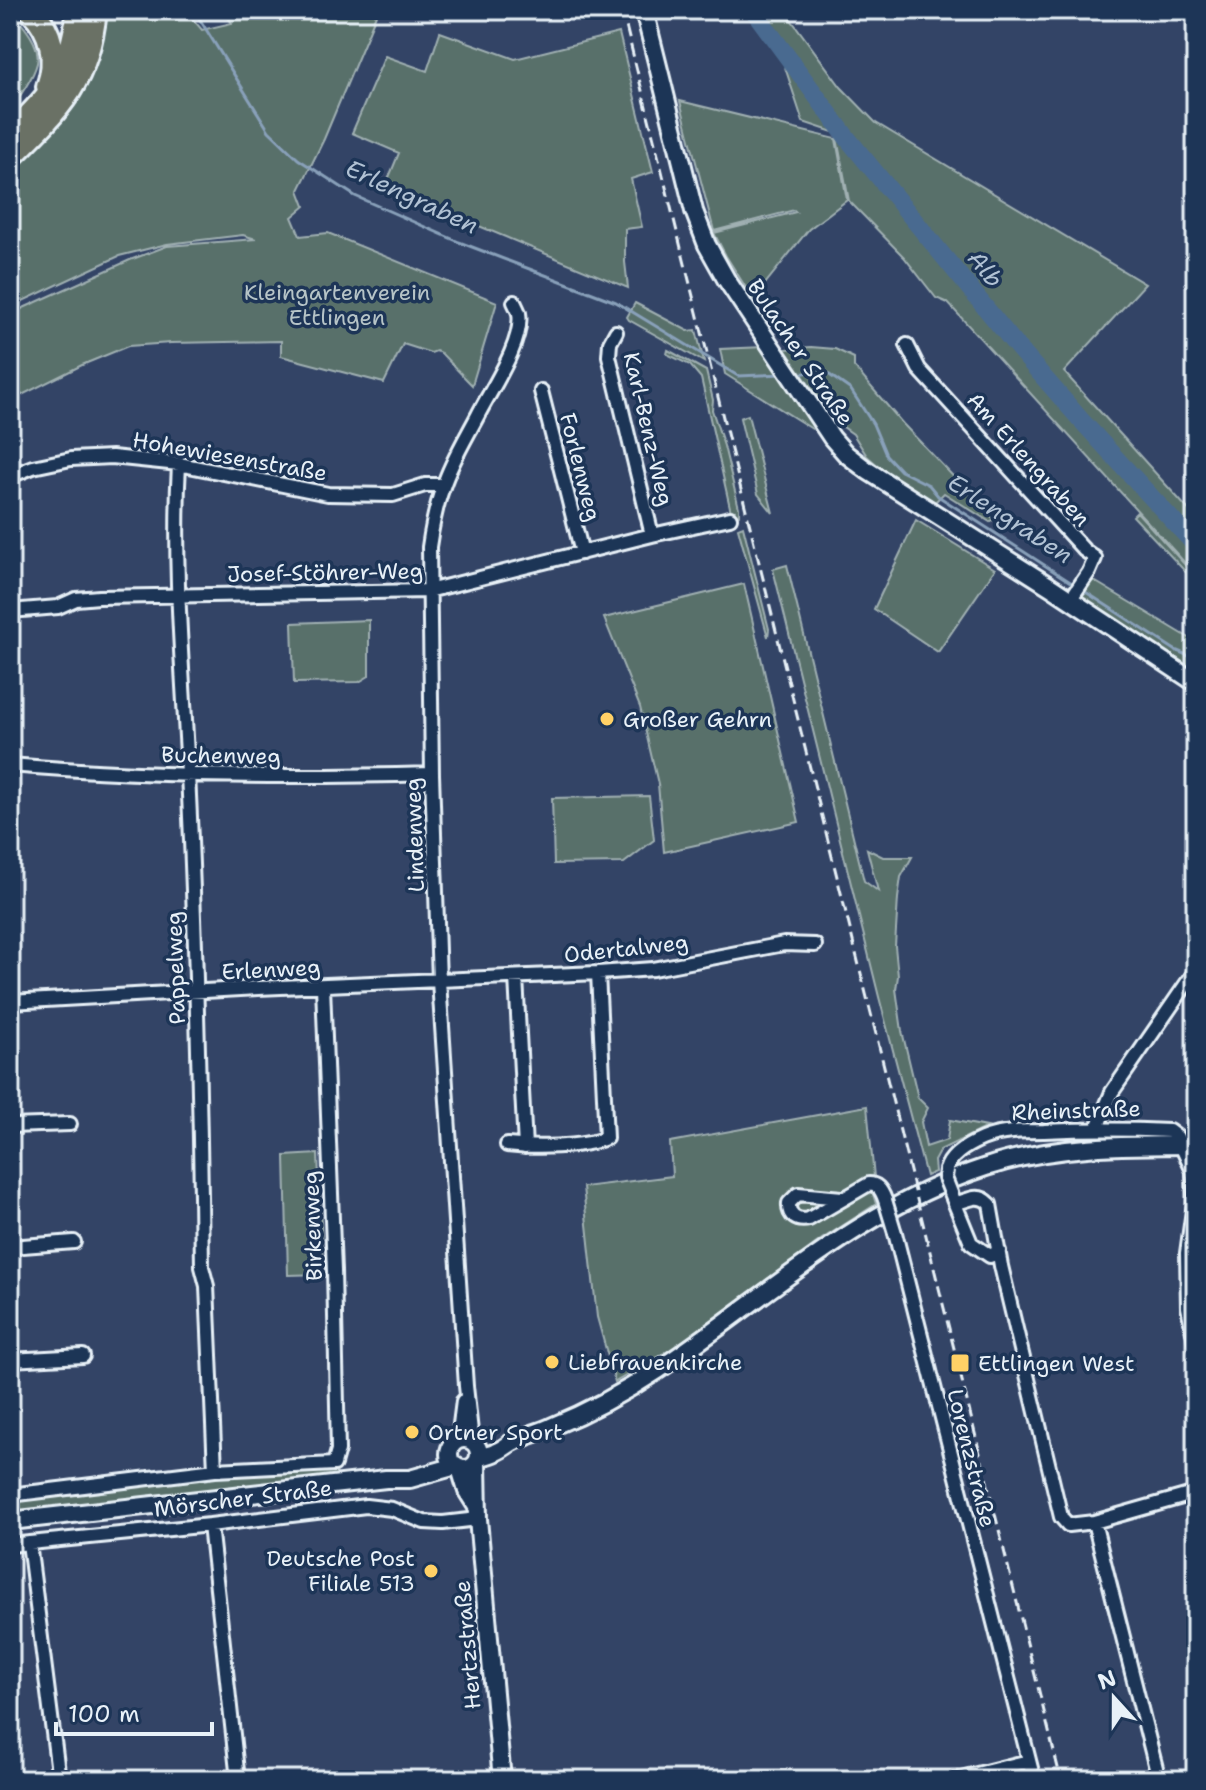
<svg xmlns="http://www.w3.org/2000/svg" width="1206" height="1790" viewBox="0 0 1206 1790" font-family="'Shantell Sans',sans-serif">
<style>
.green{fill:#586f6b;stroke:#a0b0b2;stroke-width:2}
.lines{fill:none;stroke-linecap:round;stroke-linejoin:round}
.stream{stroke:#89a1ba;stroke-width:3}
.river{stroke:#4a6b90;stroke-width:18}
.street-casing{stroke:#e8f1f8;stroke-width:18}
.secondary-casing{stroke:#e8f1f8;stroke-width:22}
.highway-casing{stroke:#e8f1f8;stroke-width:28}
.street{stroke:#1d3557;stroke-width:12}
.secondary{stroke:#1d3557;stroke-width:16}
.highway{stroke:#6a7165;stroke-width:22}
.rail{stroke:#e8f1f8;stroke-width:3;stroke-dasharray:12 6;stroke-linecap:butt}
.street-bridge-casing{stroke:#e8f1f8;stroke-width:18;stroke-linecap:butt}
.street-bridge{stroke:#1d3557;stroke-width:12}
.poi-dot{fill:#ffd166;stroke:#1d3557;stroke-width:3}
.labels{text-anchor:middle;stroke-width:7;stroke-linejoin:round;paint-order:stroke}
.park-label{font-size:22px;fill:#b6c4c7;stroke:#1d3557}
.street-label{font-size:22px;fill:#e8f1f8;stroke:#1d3557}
.poi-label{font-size:22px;fill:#e8f1f8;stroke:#1d3557;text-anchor:start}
.water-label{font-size:24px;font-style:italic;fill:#b1c2d4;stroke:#1d3557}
</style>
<rect width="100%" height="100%" fill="#346"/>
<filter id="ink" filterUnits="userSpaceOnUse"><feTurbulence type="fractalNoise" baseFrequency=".0125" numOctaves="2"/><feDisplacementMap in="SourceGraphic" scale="16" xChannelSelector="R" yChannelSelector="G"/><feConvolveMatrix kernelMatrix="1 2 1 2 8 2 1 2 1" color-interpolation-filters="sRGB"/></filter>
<g filter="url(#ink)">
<!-- green -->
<path class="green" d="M185 10 202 30 232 23 222 10H378L324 139 299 190 305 206 292 217 300 236 328 233 497 302 472 385 441 353 436 351 431 353 403 344 384 383 281 356V341L171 343 128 346 82 365 10 401V314L130 260 167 246 256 239 243 235 167 244 119 256 10 307V171C42 144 71 108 91 70 100 53 104 30 106 11Z
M756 10H784L841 87 876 123 1145 284 1064 372 1196 518V575L948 303 936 298 904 257 849 201 836 133 803 122 776 40Z
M10 14C24 23 41 46 37 63 34 76 19 99 10 108Z
M440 32 515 59 619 33 653 172 631 179 642 227 625 229V262L628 288 385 187 399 153 352 133 385 56 427 71Z
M680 101 836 139 847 200 809 229 753 299 726 256 714 233 796 212 794 210 714 231Z
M635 303 688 331 696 330 704 362 629 320 627 317Z
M764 347 815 428 812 429 725 374 720 349Z
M811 347 835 349 854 358V367L903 424 994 519 990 522 944 493 935 502 881 468 867 456 853 434 833 420 785 349Z
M668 350 706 371 713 400 712 410 724 446 739 508V515L737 516 735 511 731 512 701 378 690 365 667 354Z
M748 415 773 513 758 494 740 418Z
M1137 512 1196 577V583L1133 516Z
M916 520 995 569 938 652 874 609Z
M743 526 769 629 768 637 738 528Z
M787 565 864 881 878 891 867 849 883 857H912L901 877 898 898 895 946 898 976 896 989 902 1031 918 1098 928 1108 921 1122 926 1147 947 1140 950 1120 987 1127 940 1150 934 1161 935 1172 926 1176 879 997 773 569Z
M1091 579 1196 642V672L1082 597Z
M744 584 799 822 664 852 658 784 640 707 604 618Z
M369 620V676L359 682 294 683 292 623Z
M649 796 654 840 624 863 554 864 552 798Z
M867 1106 874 1177 872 1191 876 1204 822 1239 674 1348 615 1382 597 1317 583 1187 672 1176 670 1142Z
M318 1154 323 1274 288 1275 285 1156Z
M336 1469 337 1479 10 1516V1500L221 1475Z"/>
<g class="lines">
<!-- stream -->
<path class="stream" d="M194 10 269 131 298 159 355 196 459 242 616 302 738 376 784 374
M795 374 805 373 821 369 851 390 873 424 886 455 901 471 929 485 938 496 1075 585
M1081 589 1175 650 1196 659"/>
<!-- river -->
<path class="river" d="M753 10 848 139 1019 349 1080 419 1196 546"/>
<!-- street casing -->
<g class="street-casing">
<path id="street" d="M616 332 610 343 609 356 652 535
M907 345 919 369 1084 550 1095 558 1089 572 1070 600
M541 391 582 553
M179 464C173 568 183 671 188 774 196 938 200 1102 202 1267L207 1286 215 1470
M10 476 33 467 71 459 112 457 179 464 328 494 393 495 425 485H443
M10 611 58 607 76 599 99 597 428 591 652 535 730 518
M10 765C150 777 291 778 432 774
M516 977 525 1147
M10 1002 258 988 598 973 653 969 784 944 815 945
M10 1126 70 1124
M1097 1128 1112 1092 1196 970
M507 1145C533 1148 582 1148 606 1138L598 973
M946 1170C950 1155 968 1145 982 1139 1001 1131 1024 1131 1044 1131 1086 1129 1127 1129 1169 1131L1177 1137 1193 1171 1195 1196 1187 1253 1188 1307 1196 1346
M842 1198 798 1194 789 1203C788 1216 797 1222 809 1219L869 1184C878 1184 882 1191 885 1200
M953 1199 971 1243 990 1256 999 1251
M955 1204C968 1200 979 1192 990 1204L1001 1266 1061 1517 1068 1525 1094 1522 1159 1780
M895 1233 1034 1780
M10 1247 74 1242
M10 1360 83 1356
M458 1440 463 1401
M472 1441 466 1386 439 981 432 774 429 547C432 526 436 506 443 487 451 462 466 438 478 415 491 389 524 342 519 313 518 310 515 304 514 302
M10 1495 215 1470 334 1464 338 1450 334 1271 323 986
M1094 1522 1196 1493
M210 1525 238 1780
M29 1543 59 1780
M10 1545 210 1525 366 1506 392 1509 424 1522 443 1523 478 1519
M953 1780 1029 1761"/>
</g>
<!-- secondary casing -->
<g class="secondary-casing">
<path id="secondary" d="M644 10 694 211 707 245 726 279 832 438 846 454 868 471 1051 587 1196 683
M449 1454a15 15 0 1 1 30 0a15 15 0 1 1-30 0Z
M479 1457C484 1456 491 1455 496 1452 504 1449 509 1443 517 1440 528 1435 540 1432 551 1427 588 1412 625 1392 658 1370 767 1297 858 1209 986 1167 1053 1145 1126 1145 1196 1145
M477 1462 478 1519 502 1780
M460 1468 467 1491 477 1507
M10 1521 386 1479H410L456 1466"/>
</g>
<!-- highway casing -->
<g class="highway-casing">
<path id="highway" d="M31 10C52 31 58 59 48 87
M10 135C56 90 69 75 79 10
M10 157C59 109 88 82 95 10"/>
</g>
<!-- street -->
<use href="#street" class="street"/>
<!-- secondary -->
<use href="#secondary" class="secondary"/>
<!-- highway -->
<use href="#highway" class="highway"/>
<!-- rail -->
<path class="rail" d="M622 10 1061 1780"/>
<!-- street-bridge casing -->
<g class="street-bridge-casing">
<path id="street-bridge" d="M946 1170 945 1178 953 1198
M885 1200 895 1233"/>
</g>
<!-- street-bridge -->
<use href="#street-bridge" class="street-bridge"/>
</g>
</g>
<!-- markers -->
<g class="poi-dot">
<circle cx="607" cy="719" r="8"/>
<circle cx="552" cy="1362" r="8"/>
<rect x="950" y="1353" width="20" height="20" rx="4"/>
<circle cx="412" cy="1432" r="8"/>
<circle cx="431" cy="1571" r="8"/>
</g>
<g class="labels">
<!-- park labels -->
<g class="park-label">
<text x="337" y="300">Kleingartenverein<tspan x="337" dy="25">Ettlingen</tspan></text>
</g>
<!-- street labels -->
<g class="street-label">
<text transform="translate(801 352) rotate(56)" y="8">Bulacher Straße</text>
<text transform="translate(649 429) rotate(77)" y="8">Karl-Benz-Weg</text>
<text transform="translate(230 456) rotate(10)" y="8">Hohewiesenstraße</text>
<text transform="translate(1029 459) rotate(48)" y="8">Am Erlengraben</text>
<text transform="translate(581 467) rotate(76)" y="8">Forlenweg</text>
<text transform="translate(325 572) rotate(-1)" y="8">Josef-Stöhrer-Weg</text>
<text transform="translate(221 755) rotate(1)" y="8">Buchenweg</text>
<text transform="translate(414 835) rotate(-92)" y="8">Lindenweg</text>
<text transform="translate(626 948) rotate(-6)" y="8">Odertalweg</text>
<text transform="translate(175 968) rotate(-92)" y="8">Pappelweg</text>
<text transform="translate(271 969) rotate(-3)" y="8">Erlenweg</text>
<text transform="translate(1076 1110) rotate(-2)" y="8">Rheinstraße</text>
<text transform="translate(312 1226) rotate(-92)" y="8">Birkenweg</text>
<text transform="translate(972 1458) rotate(76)" y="8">Lorenzstraße</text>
<text transform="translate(243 1498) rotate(-7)" y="8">Mörscher Straße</text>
<text transform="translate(467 1645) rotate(-95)" y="8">Hertzstraße</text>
</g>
<!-- poi labels -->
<g class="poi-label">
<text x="623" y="727">Großer Gehrn</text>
<text x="568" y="1370">Liebfrauenkirche</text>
<text x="978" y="1371">Ettlingen West</text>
<text x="428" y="1440">Ortner Sport</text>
<text x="415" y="1566" text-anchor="end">Deutsche Post<tspan x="415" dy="25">Filiale 513</tspan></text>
</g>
<!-- water labels -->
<g class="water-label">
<text transform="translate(412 197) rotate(25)" y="8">Erlengraben</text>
<text transform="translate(985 269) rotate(51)" y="8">Alb</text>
<text transform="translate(1010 519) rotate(33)" y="8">Erlengraben</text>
</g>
</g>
<!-- margin -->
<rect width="1206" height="1790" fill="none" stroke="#1d3557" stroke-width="40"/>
<rect x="20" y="20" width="1166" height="1750" fill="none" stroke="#e8f1f8" stroke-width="3" filter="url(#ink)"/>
<!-- north arrow -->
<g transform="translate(1114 1698) rotate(339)" stroke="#1d3557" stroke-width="6" paint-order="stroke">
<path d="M0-6L14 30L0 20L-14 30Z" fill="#e8f1f8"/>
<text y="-12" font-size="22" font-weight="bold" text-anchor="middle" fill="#e8f1f8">N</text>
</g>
<!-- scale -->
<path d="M56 1722v12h156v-12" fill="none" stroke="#e8f1f8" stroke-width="4"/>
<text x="68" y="1722" font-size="24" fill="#e8f1f8" stroke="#1d3557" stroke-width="6" paint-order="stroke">100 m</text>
</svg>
